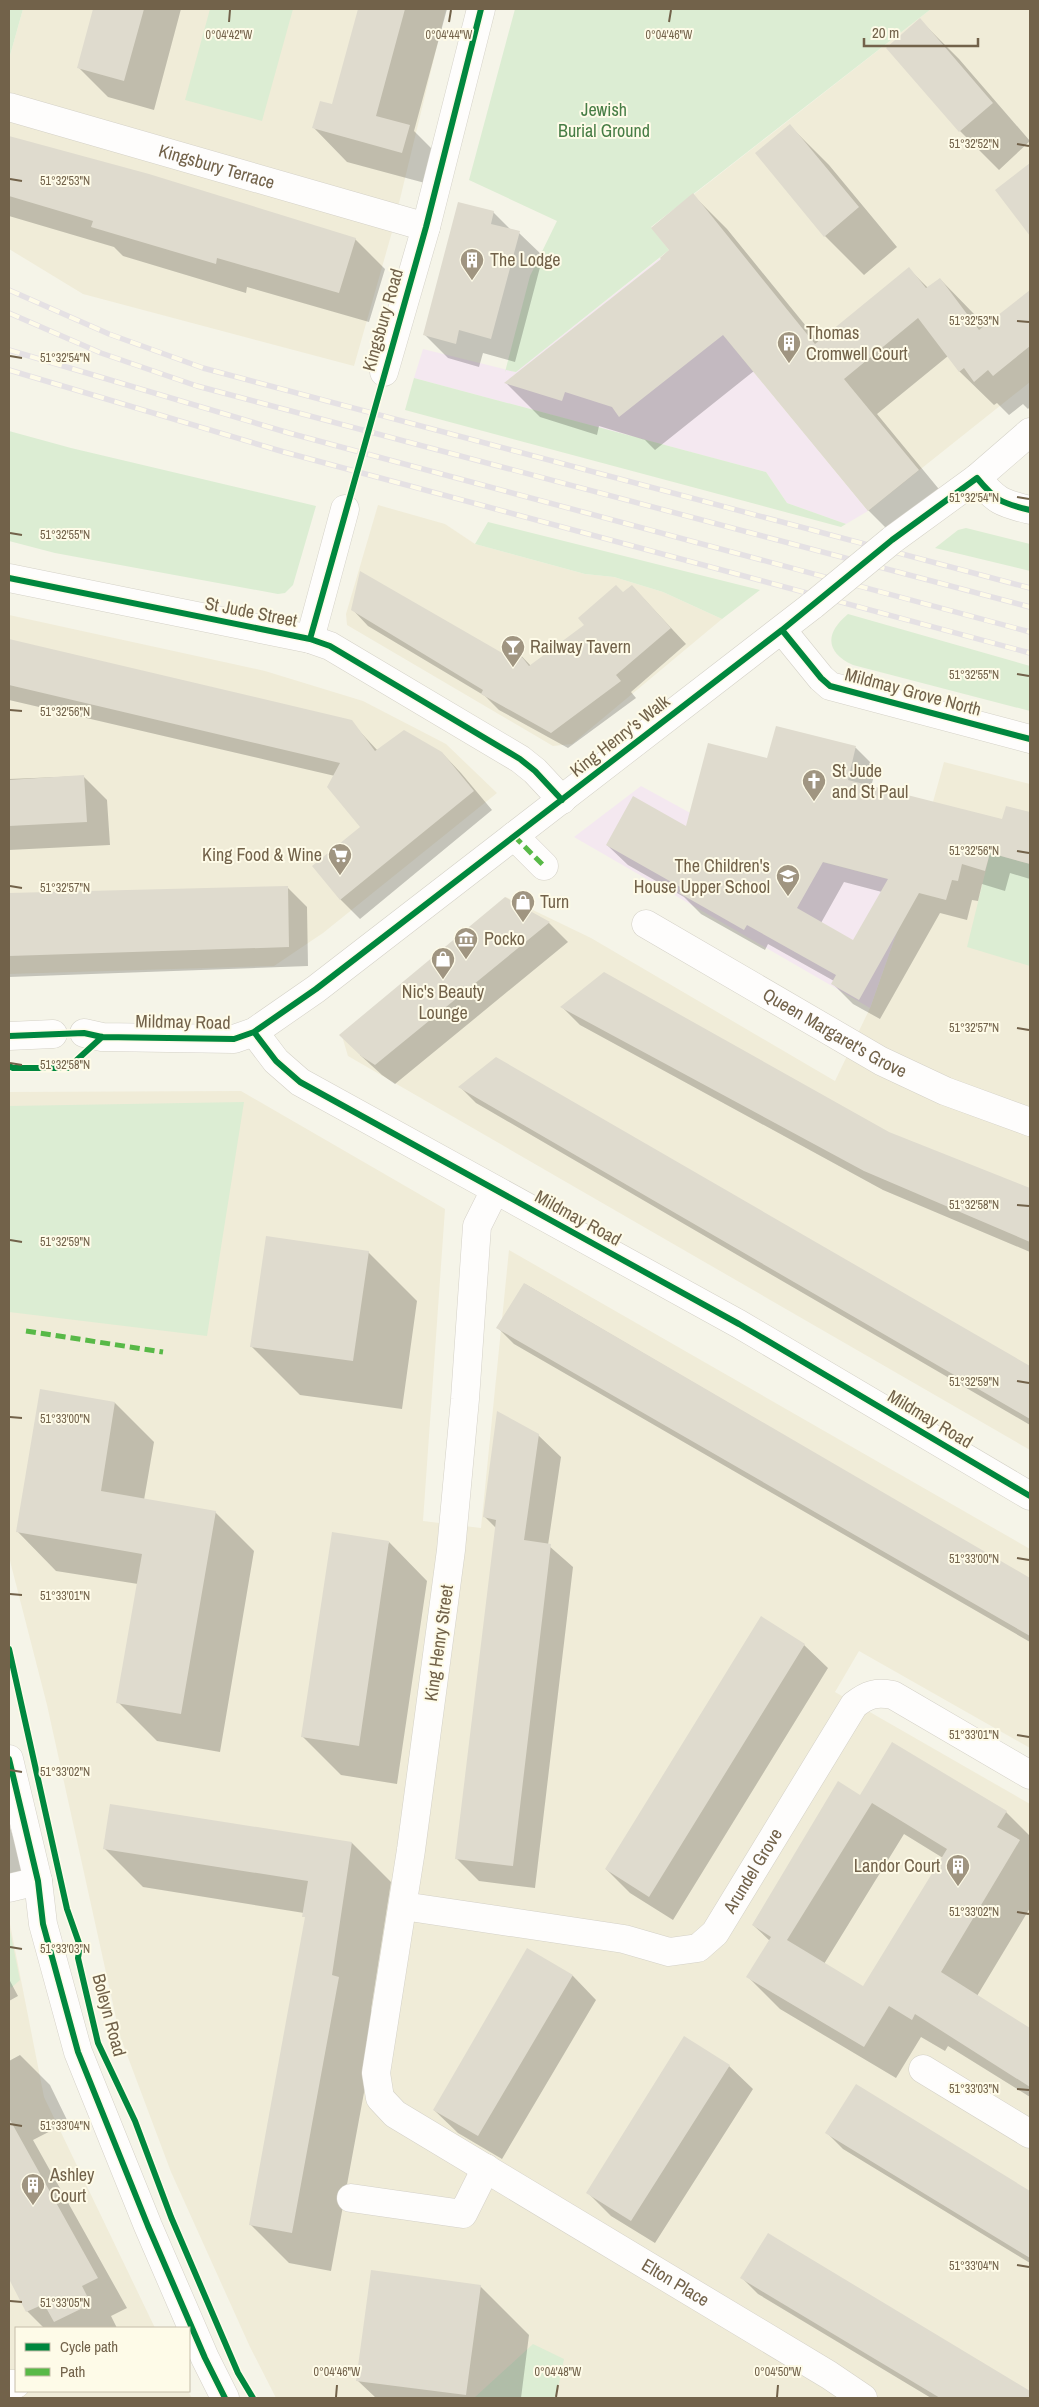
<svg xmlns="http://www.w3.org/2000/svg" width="1039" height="2407" viewBox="0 0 1039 2407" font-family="'Archivo Narrow',sans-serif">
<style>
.residential{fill:#f0ecd8}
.education{fill:#f4e8f0}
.green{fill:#dcedd3}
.shadow{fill:#0003;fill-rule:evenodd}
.building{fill:#dfdbce;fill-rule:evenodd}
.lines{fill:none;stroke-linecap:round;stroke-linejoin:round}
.street-casing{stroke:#d4d1c7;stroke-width:29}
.secondary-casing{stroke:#d5d1c7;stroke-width:29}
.street{stroke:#fefdfc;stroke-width:28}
.secondary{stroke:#fefdfc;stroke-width:28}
.rail-casing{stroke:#e5e1e4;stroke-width:5.5}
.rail{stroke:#fefbe8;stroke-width:4;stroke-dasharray:11;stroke-linecap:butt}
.street-bridge-casing{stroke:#d4d1c7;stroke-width:29;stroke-linecap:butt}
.street-bridge{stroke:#fefdfc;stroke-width:28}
.quiet{stroke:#58b947;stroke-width:5;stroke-dasharray:10 5;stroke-linecap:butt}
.cycleway-casing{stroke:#fefbe8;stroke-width:9}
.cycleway{stroke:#00873e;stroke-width:6}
.ticks{fill:none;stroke:#72624a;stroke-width:2}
.labels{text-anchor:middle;stroke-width:4;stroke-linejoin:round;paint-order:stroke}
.park-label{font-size:18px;fill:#477d45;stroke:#fefbe8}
.street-label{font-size:18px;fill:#72624a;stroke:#fefbe8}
.poi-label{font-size:18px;fill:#72624a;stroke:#fefbe8;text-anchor:start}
.ticks-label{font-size:12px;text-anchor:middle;fill:#72624a;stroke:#fefbe8;stroke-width:4;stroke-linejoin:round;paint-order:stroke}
</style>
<rect width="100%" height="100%" fill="#f5f4e8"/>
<!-- residential -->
<path class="residential" d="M23 9H446L392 232 354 366 83 294 9 249V59Z
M931 9H1030V382L868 511 660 258 669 250 651 228Z
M378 505 445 524 475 544 585 574 614 577 663 592 722 619 572 744 553 746 347 625 346 614Z
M9 615 265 671 363 701 446 744 497 793 323 933 274 966 9 974Z
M944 762 1030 784V1450L348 1056 342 1036 506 897 591 938 835 1081 870 1008 898 929Z
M241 1091 445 1209 423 1521 481 1528 509 1250 1030 1549V1748L859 1651 835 1692 1030 1804V2398H276L250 2347 171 2172 120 2036 47 1705 9 1557V1092Z
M9 1919 44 2097 155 2328H16V2391H188L192 2398H9Z"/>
<!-- education -->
<path class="education" d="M660 258 868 511 846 524 787 503 766 472 414 378 423 349 516 372Z
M641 786 705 821 710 833 892 880 898 929 870 1008 574 837Z"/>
<!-- green -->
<path class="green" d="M9 9H23L9 59Z
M210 9H293L262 121 185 100Z
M515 9H931L651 227 669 250 516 372 506 370 505 372 530 276 557 221 469 180Z
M414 378 766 472 787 503 846 524 841 527 405 410Z
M9 431 71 448 316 506 293 585 285 593 278 594 55 553 9 541Z
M488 522 760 590 722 619 663 592 614 577 585 574 475 544Z
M966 528 1030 544V571L935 548 958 530Z
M848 614 1030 666V711L853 665C825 652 825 633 848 614Z
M990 853 1030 864V966L967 947Z
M244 1102 207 1336 9 1312V1106Z
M9 1926 20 1980 11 1988 9 1984Z
M533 2344 564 2359 556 2398H474Z"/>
<!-- shadow -->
<path class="shadow" d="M94 9H181L154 110 108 97 79 68Z
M359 9H447L414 131 443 160 436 186 347 162 314 128 333 105Z
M920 20 959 59 1030 141 999 170 960 131Z
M790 126 829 165 897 247 864 275 825 236Z
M9 137 149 176 355 239 385 269 369 322 247 287 246 293 123 256 114 247 9 216Z
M1030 164V231L997 190Z
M693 195 727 229 819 342 909 269 928 288 940 279 974 314 984 327 1025 296 1030 301V407L1028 409 1023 404 1009 415 997 403 994 405 959 371 948 356 877 414 952 505 903 545 868 510 754 371 655 450 645 440 599 426 597 435 540 417 506 383 663 259 671 250Z
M493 212 511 230 519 233 543 256 515 362 483 353 479 367 448 358 424 334Z
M632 586 686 644 631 692 636 698 568 748 499 710 485 696 368 626 352 609 504 656 511 645 531 666 586 626Z
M9 640 351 722 378 751 442 753 461 773 492 810 360 919 341 900 314 866 362 827 335 776 9 700Z
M777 727 856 748 876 768 871 787 1003 820 1007 807 1030 813V879L1010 873 1005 891 982 884 978 901 972 900 967 920 940 913 880 1019 853 1004 832 983 834 981 768 944 765 950 701 914 684 897 628 865 607 845 687 828 768 760ZM844 882 882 892 854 942 821 923Z
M83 776 107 800 110 845 9 850V779Z
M287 887 307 907 308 966 9 977V894Z
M506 899 549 923 568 942 395 1084 382 1075 360 1055Z
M562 1007 1030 1189V1252L883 1190 580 1025Z
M496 1059 1030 1367V1425L476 1103 460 1087Z
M368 1252 417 1301 402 1409 300 1395 251 1346Z
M525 1284 1030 1580V1642L514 1344 498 1328Z
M41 1391 115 1403 154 1442 144 1500 215 1512 254 1551 220 1752 157 1741 118 1702 138 1584 56 1571 18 1532Z
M538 1435 561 1457 548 1545 573 1567 535 1888 479 1881 457 1859 496 1528 484 1516Z
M389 1542 427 1581 397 1784 341 1775 303 1737Z
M804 1645 828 1668 673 1920 630 1893 606 1869Z
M861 1796 1006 1812 1030 1836V1908L977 1996 1030 2029V2097L948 2046 945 2051 921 2037 896 2078 780 2009 748 1977 770 1941 753 1925ZM904 1834 943 1858 863 1988 824 1964Z
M9 1824 27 1879 9 1881Z
M352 1843 391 1882 371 2010 378 2017 331 2271 289 2263 250 2224 306 1919 304 1913 143 1887 104 1848Z
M528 1950 573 1976 596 2000 502 2159 458 2133 434 2110Z
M9 1979 18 1996 9 2001Z
M20 2055 50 2085 68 2122 33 2140 127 2308 111 2316 117 2328H44L27 2311 9 2276V2061Z
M729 2066 753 2089 655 2243 611 2216 587 2192Z
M856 2086 1030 2192V2263L843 2149 827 2133Z
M742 2278 1020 2386 1030 2398H931L758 2294Z
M480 2286 529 2335 521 2398H376L357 2380Z"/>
<!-- building -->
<path class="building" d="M93 9H144L124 81 77 68Z
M358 9H405L376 116 410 125 402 153 312 128 320 101 332 104Z
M920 18 993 103 959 132 886 48Z
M790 124 859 207 824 237 755 153Z
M9 136 149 174 356 238 339 293 217 258 216 264 91 227 93 221 9 196Z
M1030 163V236L995 190Z
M693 193 815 344 909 267 926 288 940 278 979 330 1030 290V346L993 376 988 370 974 382 964 368 959 372 918 318 844 379 919 470 868 511 723 335 619 417 612 407 565 392 562 401 504 383 661 259 660 258 669 250 651 228Z
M458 202 494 211 491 224 520 231 491 339 459 330 456 344 423 335Z
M360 571 504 654 511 643 529 666 584 625 578 618 616 585 623 592 632 585 671 628 616 675 621 681 551 733 481 694 483 690 351 610Z
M9 639 352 720 375 751 404 730 442 752 474 791 340 900 312 866 360 827 327 787 340 763 9 685Z
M776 726 856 746 848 780 1002 819 1006 806 1030 812V864L990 853 985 871 962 864 958 881 952 880 946 900 919 893 859 1000 831 984 836 975 747 925 744 930 679 893 682 888 606 845 633 796 686 826 708 743 767 758ZM823 862 888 879 853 940 797 908Z
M84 775 87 822 9 826V780Z
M288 886 289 947 9 956V893Z
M505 897 550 922 375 1065 361 1056 339 1035Z
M604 972 889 1132 1030 1188V1242L864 1171 560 1007Z
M496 1057 1030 1366V1419L458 1087Z
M266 1236 369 1251 353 1361 250 1347Z
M524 1283 1030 1578V1636L496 1328Z
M40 1389 115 1402 101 1491 216 1511 181 1714 116 1703 142 1554 16 1532Z
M497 1411 539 1434 524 1540 551 1544 513 1866 455 1859 496 1520 483 1517Z
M332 1532 389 1541 359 1746 301 1737Z
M761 1616 805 1644 649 1897 605 1869Z
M892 1742 1007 1811 997 1827 1020 1840 941 1972 1030 2028V2087L915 2014 912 2020 889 2006 864 2047 746 1977 771 1937 752 1925 838 1781 860 1795ZM872 1803 947 1849 863 1986 787 1940Z
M110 1804 352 1842 332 1975 339 1977 292 2233 249 2225 305 1917H302L308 1881 103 1849Z
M527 1948 573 1975 478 2136 433 2110Z
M684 2036 730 2065 631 2221 586 2193Z
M856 2084 1030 2191V2258L825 2133Z
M9 2118 98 2278 82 2286 91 2304 54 2322 44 2304 26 2312 9 2279Z
M768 2233 1030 2391V2398H940L740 2278Z
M371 2270 481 2285 466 2395 356 2381Z"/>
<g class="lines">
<!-- street casing -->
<g class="street-casing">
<g id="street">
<path id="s1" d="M9 107 426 227"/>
<path d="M384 372 426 227 481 9"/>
<path d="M977 478C996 501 1001 503 1030 510"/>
<path d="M892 540 977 478 1030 432"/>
<path d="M9 578 310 639 330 646 520 759 535 771 562 800"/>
<path d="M782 630 821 678 830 686 1030 739"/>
<path d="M310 639 345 509"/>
<path d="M514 836 544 866"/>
<path id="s2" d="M646 924 881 1061 945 1091 1030 1122"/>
<path d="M254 1032 276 1061 300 1082 739 1324 1030 1496"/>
<path d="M84 1033 102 1037 234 1039 254 1032 316 989 813 605"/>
<path d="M9 1036 53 1034"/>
<path id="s3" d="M495 1190 477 1226 465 1399 451 1550 411 1850 376 2073 380 2098 395 2114 829 2375 863 2398"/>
<path d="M9 1888 38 1881"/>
<path id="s4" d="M403 1906 624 1939 669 1952 698 1948 715 1933 854 1705C868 1694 876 1692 893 1695L1030 1775"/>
<path d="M923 2069 1030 2134"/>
<path d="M351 2198 463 2214 486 2168"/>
<path d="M9 2384H16"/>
</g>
</g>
<!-- secondary casing -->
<g class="secondary-casing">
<path id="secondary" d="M9 1759 38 1881 43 1924 78 2052 148 2226 205 2358 225 2398"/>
</g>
<!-- street -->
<use href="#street" class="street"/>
<!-- secondary -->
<use href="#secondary" class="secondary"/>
<!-- rail casing -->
<g class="rail-casing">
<path id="rail" d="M9 290 109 334 203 368 1030 588
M9 313 101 353 197 386 1030 607
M9 350 289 433 1030 632
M9 370 284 452 1030 653"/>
</g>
<!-- rail -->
<use href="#rail" class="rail"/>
<!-- street-bridge casing -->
<g class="street-bridge-casing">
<path id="street-bridge" d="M813 605 892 540"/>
</g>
<!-- street-bridge -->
<use href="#street-bridge" class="street-bridge"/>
<!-- quiet -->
<path class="quiet" d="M514 836 544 866
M26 1331 163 1352"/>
<!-- cycleway casing -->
<g class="cycleway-casing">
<path id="cycleway" d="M9 578 310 639 330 646 520 759 535 771 562 800
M782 630 821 678 830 686 1030 739
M310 639 426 227 481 9
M254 1032 276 1061 300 1082 739 1324 1030 1496
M9 1036 84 1033 102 1037 234 1039 254 1032 316 989 782 630 892 540 977 478C996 501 1001 503 1030 510
M9 1066 13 1068H68L102 1037
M9 1649 67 1909 80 1946 78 1958 98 2043 135 2121 171 2217 238 2373 253 2398
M9 1759 38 1881 43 1924 78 2052 148 2226 205 2358 225 2398"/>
</g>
<!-- cycleway -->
<use href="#cycleway" class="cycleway"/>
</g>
<!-- ticks -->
<path class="ticks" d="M229 22 230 10M449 22 451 10M669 22 671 10M1017 144 1029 146M10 179 22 181M1017 321 1029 322M10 356 22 358M1017 497 1029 499M10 533 22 535M1017 674 1029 676M10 710 22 711M1017 851 1029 853M10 886 22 888M1017 1028 1029 1030M10 1063 22 1065M1017 1205 1029 1206M10 1240 22 1242M1017 1381 1029 1383M10 1417 22 1418M1017 1558 1029 1560M10 1594 22 1595M1017 1735 1029 1737M10 1770 22 1772M1017 1912 1029 1914M10 1947 22 1949M1017 2089 1029 2090M10 2124 22 2126M1017 2265 1029 2267M10 2301 22 2302M336 2397 337 2385M556 2397 558 2385M777 2397 778 2385"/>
<!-- icons -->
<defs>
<g id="building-pin" transform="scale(1.25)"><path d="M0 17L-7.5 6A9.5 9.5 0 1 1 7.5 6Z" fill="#a09581" stroke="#fefbe8"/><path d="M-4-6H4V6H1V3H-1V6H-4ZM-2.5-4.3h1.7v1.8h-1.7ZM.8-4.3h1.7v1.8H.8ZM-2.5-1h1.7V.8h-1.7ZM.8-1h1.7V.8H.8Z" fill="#fff"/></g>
<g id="bar-pin" transform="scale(1.25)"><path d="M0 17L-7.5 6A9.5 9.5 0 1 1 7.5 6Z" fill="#a09581" stroke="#fefbe8"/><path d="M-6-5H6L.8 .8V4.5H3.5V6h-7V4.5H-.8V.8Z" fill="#fff"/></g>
<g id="church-pin" transform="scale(1.25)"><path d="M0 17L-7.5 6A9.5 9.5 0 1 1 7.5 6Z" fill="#a09581" stroke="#fefbe8"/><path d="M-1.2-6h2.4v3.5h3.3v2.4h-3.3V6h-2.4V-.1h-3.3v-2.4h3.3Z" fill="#fff"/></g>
<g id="supermarket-pin" transform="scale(1.25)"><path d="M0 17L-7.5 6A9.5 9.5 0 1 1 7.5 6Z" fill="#a09581" stroke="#fefbe8"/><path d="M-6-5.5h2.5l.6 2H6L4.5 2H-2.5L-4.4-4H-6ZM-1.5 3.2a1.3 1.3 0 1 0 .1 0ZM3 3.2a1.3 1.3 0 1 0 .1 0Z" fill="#fff"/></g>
<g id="school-pin" transform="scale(1.25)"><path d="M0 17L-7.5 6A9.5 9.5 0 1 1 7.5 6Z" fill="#a09581" stroke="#fefbe8"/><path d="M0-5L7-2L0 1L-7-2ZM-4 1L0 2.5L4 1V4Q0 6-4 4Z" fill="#fff"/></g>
<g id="shop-pin" transform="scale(1.25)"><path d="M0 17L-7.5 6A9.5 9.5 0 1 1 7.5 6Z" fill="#a09581" stroke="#fefbe8"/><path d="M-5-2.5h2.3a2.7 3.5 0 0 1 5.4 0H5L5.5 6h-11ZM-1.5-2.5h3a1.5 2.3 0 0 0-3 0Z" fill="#fff"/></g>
<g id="museum-pin" transform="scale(1.25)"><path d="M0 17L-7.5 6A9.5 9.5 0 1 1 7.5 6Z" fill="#a09581" stroke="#fefbe8"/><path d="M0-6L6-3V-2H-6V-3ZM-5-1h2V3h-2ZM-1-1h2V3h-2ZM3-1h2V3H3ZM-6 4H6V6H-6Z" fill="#fff"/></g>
</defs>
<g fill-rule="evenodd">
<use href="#building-pin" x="472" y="260"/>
<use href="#building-pin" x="789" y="343"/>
<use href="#bar-pin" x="513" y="647"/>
<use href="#church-pin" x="814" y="781"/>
<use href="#supermarket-pin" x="340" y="855"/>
<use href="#school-pin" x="788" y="876"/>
<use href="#shop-pin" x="523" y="902"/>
<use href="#museum-pin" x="466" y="939"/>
<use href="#shop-pin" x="443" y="959"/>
<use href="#building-pin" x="958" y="1866"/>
<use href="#building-pin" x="33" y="2185"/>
</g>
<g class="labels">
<!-- park labels -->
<g class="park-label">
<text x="604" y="116">Jewish<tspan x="604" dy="21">Burial Ground</tspan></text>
</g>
<!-- street labels -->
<g class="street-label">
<text dy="6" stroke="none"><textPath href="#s1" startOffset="216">Kingsbury Terrace</textPath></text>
<text transform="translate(383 320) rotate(-74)" y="6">Kingsbury Road</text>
<text transform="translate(251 612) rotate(11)" y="6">St Jude Street</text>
<text transform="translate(913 692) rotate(15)" y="6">Mildmay Grove North</text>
<text transform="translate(620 736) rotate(-38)" y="6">King Henry's Walk</text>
<text transform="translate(183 1022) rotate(1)" y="6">Mildmay Road</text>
<text dy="6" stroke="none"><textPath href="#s2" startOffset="218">Queen Margaret's Grove</textPath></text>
<text transform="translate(578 1218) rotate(29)" y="6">Mildmay Road</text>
<text transform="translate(930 1419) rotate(31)" y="6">Mildmay Road</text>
<text transform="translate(439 1643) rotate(-82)" y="6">King Henry Street</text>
<text dy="6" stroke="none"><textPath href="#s4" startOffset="395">Arundel Grove</textPath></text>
<text transform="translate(109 2015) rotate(75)" y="6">Boleyn Road</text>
<text dy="6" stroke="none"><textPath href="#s3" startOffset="1268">Elton Place</textPath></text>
</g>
<!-- poi labels -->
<g class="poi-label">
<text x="490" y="266">The Lodge</text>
<text x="806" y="339">Thomas<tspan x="806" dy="21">Cromwell Court</tspan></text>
<text x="530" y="653">Railway Tavern</text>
<text x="832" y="777">St Jude<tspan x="832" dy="21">and St Paul</tspan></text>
<text x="322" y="861" text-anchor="end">King Food &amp; Wine</text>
<text x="770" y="872" text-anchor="end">The Children's<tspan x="770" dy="21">House Upper School</tspan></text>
<text x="540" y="908">Turn</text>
<text x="484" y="945">Pocko</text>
<text x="443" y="998" text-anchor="middle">Nic's Beauty<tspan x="443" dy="21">Lounge</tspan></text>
<text x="940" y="1872" text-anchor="end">Landor Court</text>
<text x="50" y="2181">Ashley<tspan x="50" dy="21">Court</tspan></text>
</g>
</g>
<g class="ticks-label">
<text x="229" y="39">0°04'42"W</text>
<text x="449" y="39">0°04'44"W</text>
<text x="669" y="39">0°04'46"W</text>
<text x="974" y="148">51°32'52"N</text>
<text x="65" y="185">51°32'53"N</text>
<text x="974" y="325">51°32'53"N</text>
<text x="65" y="362">51°32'54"N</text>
<text x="974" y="502">51°32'54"N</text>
<text x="65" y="539">51°32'55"N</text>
<text x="974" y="679">51°32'55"N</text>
<text x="65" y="716">51°32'56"N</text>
<text x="974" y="855">51°32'56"N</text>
<text x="65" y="892">51°32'57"N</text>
<text x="974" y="1032">51°32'57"N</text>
<text x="65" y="1069">51°32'58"N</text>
<text x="974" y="1209">51°32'58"N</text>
<text x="65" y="1246">51°32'59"N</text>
<text x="974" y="1386">51°32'59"N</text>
<text x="65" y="1423">51°33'00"N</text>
<text x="974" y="1563">51°33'00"N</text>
<text x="65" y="1600">51°33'01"N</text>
<text x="974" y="1739">51°33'01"N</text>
<text x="65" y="1776">51°33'02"N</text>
<text x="974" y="1916">51°33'02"N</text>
<text x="65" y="1953">51°33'03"N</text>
<text x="974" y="2093">51°33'03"N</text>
<text x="65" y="2130">51°33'04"N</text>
<text x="974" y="2270">51°33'04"N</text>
<text x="65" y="2307">51°33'05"N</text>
<text x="337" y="2376">0°04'46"W</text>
<text x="558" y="2376">0°04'48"W</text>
<text x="778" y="2376">0°04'50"W</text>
</g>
<!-- border -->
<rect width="1039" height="2407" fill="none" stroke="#72624a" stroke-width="20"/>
<!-- legend -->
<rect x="15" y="2327" width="175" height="65" fill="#fefbe8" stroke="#c6bea9"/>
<rect x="25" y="2343" width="25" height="8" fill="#00873e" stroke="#c6bea9"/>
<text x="60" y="2352" font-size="15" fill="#72624a">Cycle path</text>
<rect x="25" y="2368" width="25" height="8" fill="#58b947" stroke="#c6bea9"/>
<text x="60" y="2377" font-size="15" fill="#72624a">Path</text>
<!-- scale -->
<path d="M864 38v8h114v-8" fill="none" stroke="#72624a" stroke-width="2.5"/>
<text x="872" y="38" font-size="15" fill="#72624a" stroke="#fefbe8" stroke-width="4" paint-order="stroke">20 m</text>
</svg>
